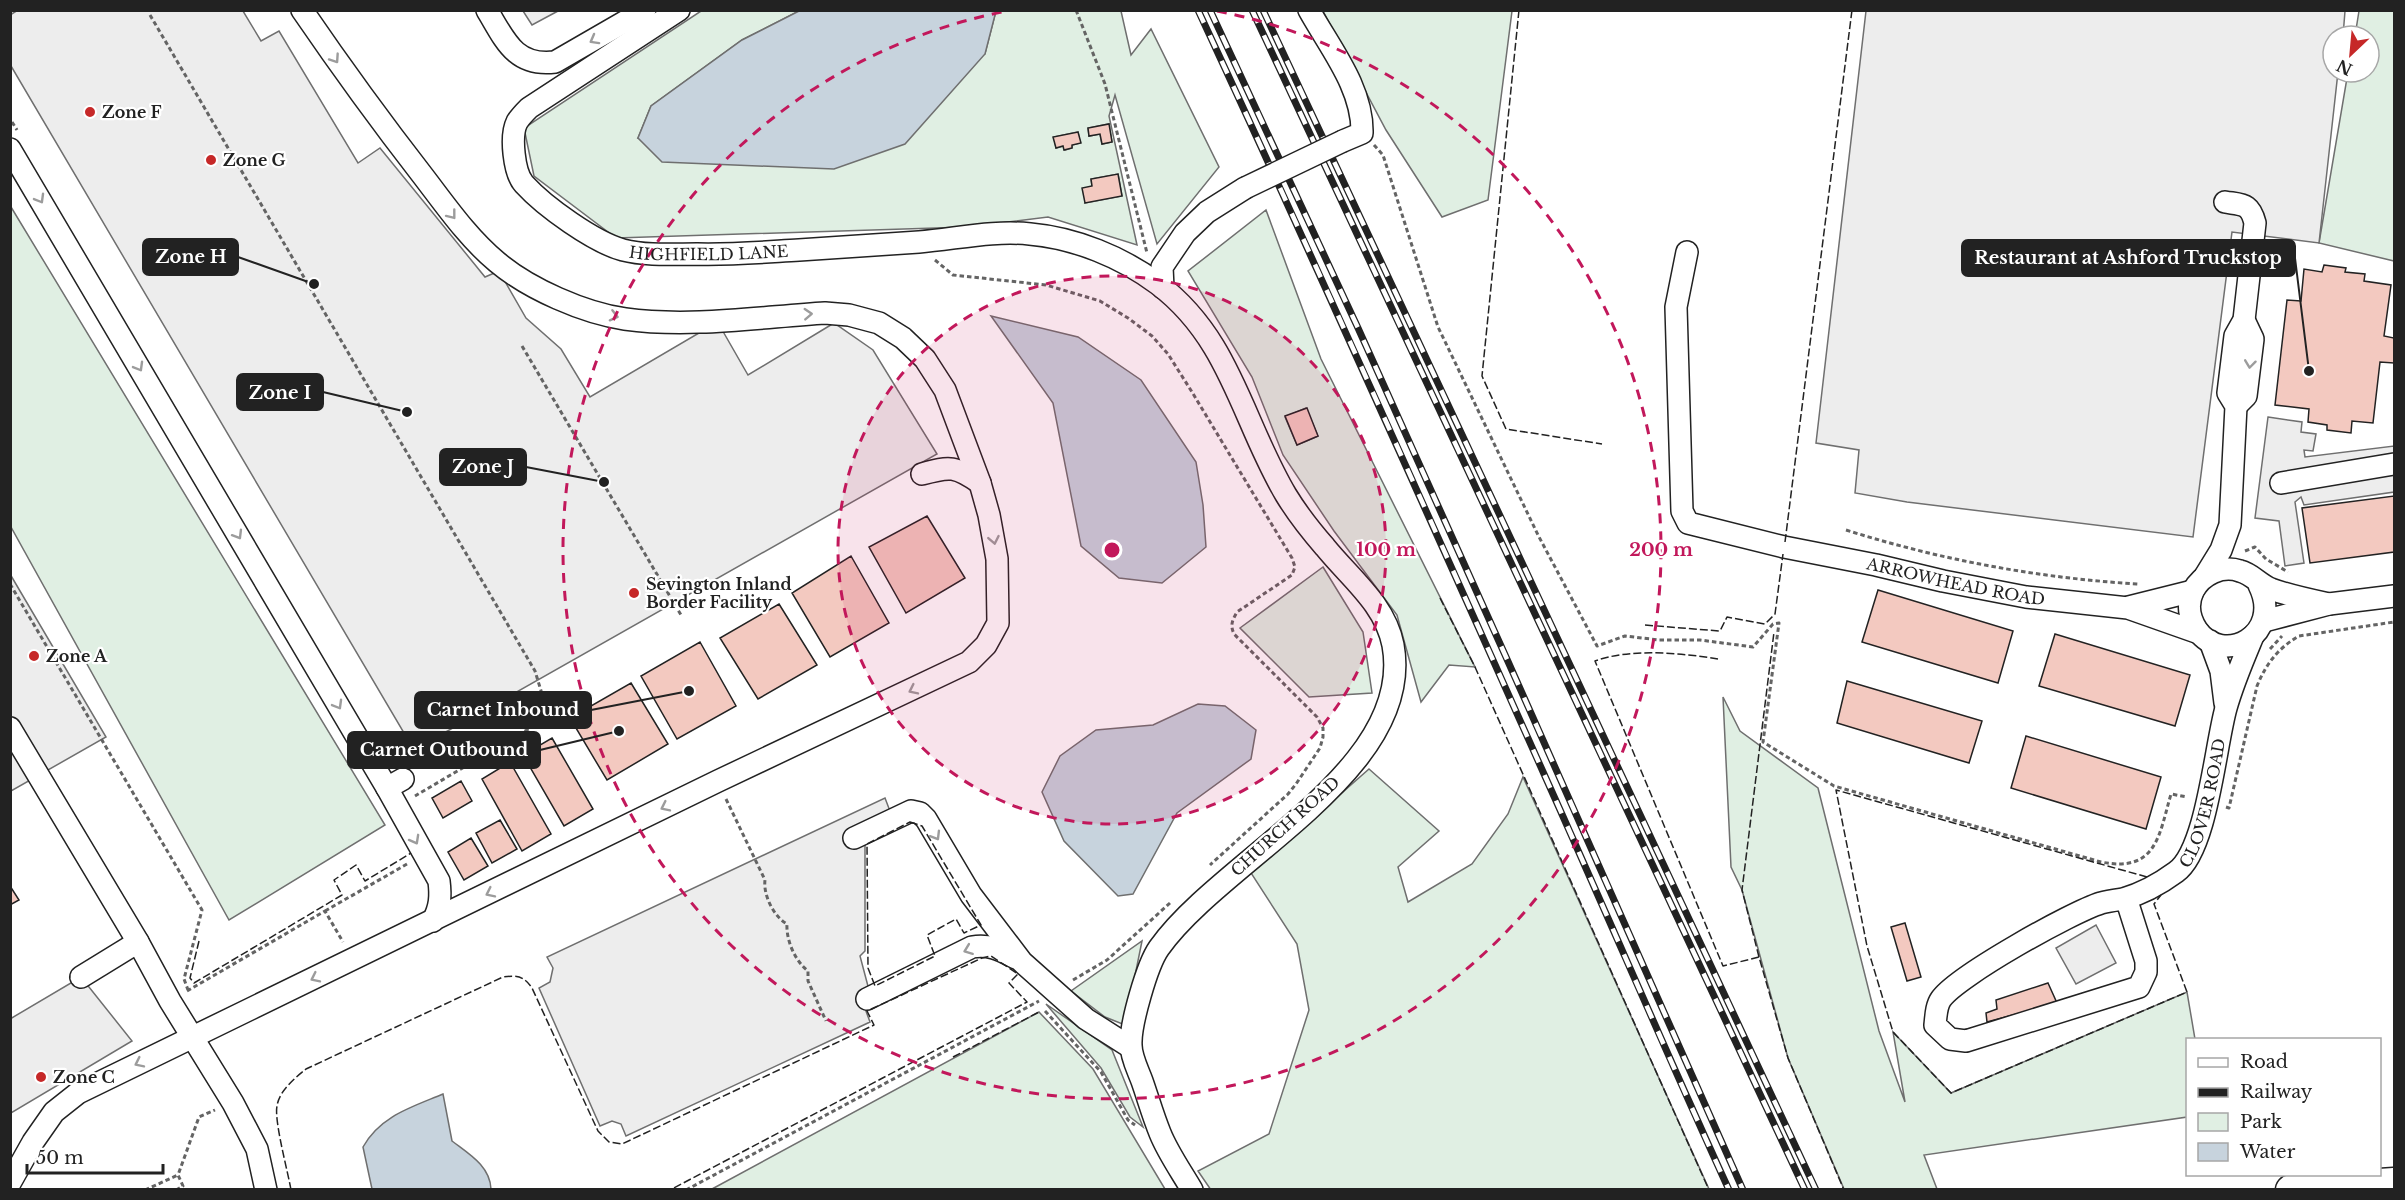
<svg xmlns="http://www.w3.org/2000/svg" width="2405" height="1200" viewBox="0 0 2405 1200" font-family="'Libre Baskerville',serif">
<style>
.green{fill:#e0efe3;stroke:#6f6f6f;stroke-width:1.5;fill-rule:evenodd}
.parking{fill:#ededed;stroke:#6f6f6f;stroke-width:1.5}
.water{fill:#c7d3dd;stroke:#6f6f6f;stroke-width:1.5}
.building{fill:#f3c9c0;stroke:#222;stroke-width:1.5}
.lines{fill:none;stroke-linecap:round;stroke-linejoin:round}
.minor-casing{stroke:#222;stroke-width:24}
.highway-casing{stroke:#222;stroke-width:33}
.path{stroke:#646464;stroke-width:3;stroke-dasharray:4.5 3;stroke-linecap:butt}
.minor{stroke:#fff;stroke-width:21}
.highway{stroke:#fff;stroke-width:30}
.rail-casing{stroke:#222;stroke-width:7}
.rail{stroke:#fff;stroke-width:4.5;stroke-dasharray:14;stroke-linecap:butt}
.minor-bridge-casing{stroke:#222;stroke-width:24;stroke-linecap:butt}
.minor-bridge{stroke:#fff;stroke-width:21}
.fence{stroke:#222;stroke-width:1.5;stroke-dasharray:8 3;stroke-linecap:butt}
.oneway{stroke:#9c9c9c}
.ring{fill:none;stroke:#c2185b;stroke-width:3;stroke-dasharray:10 8}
.poi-dot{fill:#c62828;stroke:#fff;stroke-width:2}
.labels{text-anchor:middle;stroke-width:4.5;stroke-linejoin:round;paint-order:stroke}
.poi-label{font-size:16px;font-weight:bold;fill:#222;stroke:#fff;text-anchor:start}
.street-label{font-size:16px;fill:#222;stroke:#fff}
.centre{fill:#c2185b;stroke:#fff;stroke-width:3}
.ring-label{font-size:18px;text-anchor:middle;font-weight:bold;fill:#c2185b;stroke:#fff;stroke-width:4.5;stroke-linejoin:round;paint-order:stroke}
.leader{fill:none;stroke:#222;stroke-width:2}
.callout-dot{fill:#222;stroke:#fff;stroke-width:2}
.callout{fill:#222;stroke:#222;stroke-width:2}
.callout-label{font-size:18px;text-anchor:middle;font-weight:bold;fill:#fff}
</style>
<rect width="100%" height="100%" fill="#fff"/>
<!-- green -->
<path class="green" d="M701 11H799L742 40 651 106 638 138 985 54 996 11H1121L1131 55 1151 29 1219 167 1157 244 1115 95 1109 116 1137 245 1048 217 967 227 616 238 534 176 524 128ZM1109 124 1112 142 1102 144 1100 134 1089 136 1088 128ZM1078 132 1080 143 1072 145V148L1065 150 1063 146 1056 148 1054 137ZM1118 174 1122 196 1085 203 1092 186 1091 179Z
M1323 11H1512L1488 200 1442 217 1386 130Z
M2359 11H2394V261L2319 243 2348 72H2369V36H2355Z
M11 207 385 825 229 920 11 527Z
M1266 210 1321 359 1475 667 1449 665 1421 702 1397 615 1334 531 1283 455 1252 377 1188 271ZM1306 408 1318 436 1297 445 1285 417Z
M1323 567 1363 632 1372 693 1309 697 1240 628Z
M1723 697 1740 731 1818 788 1879 1031 1905 1102 1893 1032 1951 1093 2187 992 2195 1039 2188 1040 2187 1117 1924 1155 1937 1189H1844L1788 1058 1742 890 1731 867Z
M1369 769 1439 831 1398 867 1408 902 1472 864 1508 814 1523 777 1709 1189 1211 1190 1198 1171 1269 1134 1309 1010 1297 944 1251 873Z
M1142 941 1125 1025 1105 1017 1071 991Z
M1046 1004 1112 1050 1143 1127 1130 1117 1101 1068Z
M1039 1012 1093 1069 1165 1189H712Z"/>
<!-- parking -->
<path class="parking" d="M18 10 243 11 261 41 279 31 358 163 380 148 485 277 499 271 526 318 561 349 590 397 704 330 721 328 748 375 834 323 873 350 937 454 414 750 11 66 10 15Z
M523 11H558L532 25Z
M1866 11H2345L2343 36H2333V72H2338L2319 243 2232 232 2193 537 1907 502 1855 493 1859 450 1816 443Z
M2268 417 2302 422 2301 432 2316 434 2313 451 2304 450 2305 457 2394 446V492L2304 505 2301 497 2295 502 2304 563 2285 566 2279 521 2255 518Z
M10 574 106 737 11 791H10Z
M885 798 893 819 865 832V951L860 956 869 990 866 998V1011L870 1022 626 1136 621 1124 612 1121 600 1126 539 988 550 982 553 968 547 957Z
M2096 925 2116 963 2076 984 2056 948Z
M81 977 132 1041 11 1113 10 1019Z"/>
<!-- water -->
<path class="water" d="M799 11H996L985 54 905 144 834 169 662 162 638 138 651 106 742 40Z
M991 316 1078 337 1141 380 1196 462 1203 505 1206 547 1162 583 1119 578 1081 546 1053 403Z
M1198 704 1225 706 1256 730 1251 759 1177 813 1133 894 1118 896 1064 841 1042 792 1060 756 1096 730 1153 725Z
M443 1094 452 1141C469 1154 490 1166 491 1189H372L363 1147C380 1116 412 1107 443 1094Z"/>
<!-- building -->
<path class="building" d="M1109 124 1112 142 1102 144 1100 134 1089 136 1088 128Z
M1078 132 1081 143 1072 145V148L1064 150 1063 146 1056 148 1053 137Z
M1118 174 1122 196 1085 203 1082 188 1092 186 1091 179Z
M2324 265 2346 268 2345 272 2365 274 2364 281 2391 285 2384 336 2394 338V363L2380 362 2373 423 2352 421 2351 433 2327 430V425L2308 422 2309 409 2275 405 2287 300 2301 301 2304 269 2322 272Z
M1307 408 1318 436 1297 445 1285 416Z
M2394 496V552L2310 563 2302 508Z
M927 516 965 578 906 613 869 547Z
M851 556 889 623 830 657 792 593Z
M1878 590 2013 631 1998 683 1862 642Z
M779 604 817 665 758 699 720 638Z
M2055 634 2190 675 2175 726 2039 686Z
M700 642 736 706 677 739 641 676Z
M1847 681 1982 721 1969 763 1837 723Z
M631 683 668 744 607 780 570 718Z
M2026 736 2161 777 2146 829 2011 788Z
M552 738 593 809 564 826 523 755Z
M510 762 551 834 522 851 482 779Z
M461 781 472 801 443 818 432 798Z
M500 820 517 849 492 863 476 833Z
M471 838 488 866 464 880 448 852Z
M10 886 19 900 10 905Z
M1905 923 1921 977 1907 981 1891 927Z
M2048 983 2057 1003 1987 1022 1986 1013 1997 1009 1996 1000Z"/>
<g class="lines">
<!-- minor casing -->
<g class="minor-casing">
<g id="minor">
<path d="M487 10C505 40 515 67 555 62L645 10"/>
<path id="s1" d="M679 10 529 108C525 112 520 117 517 122 510 136 514 173 524 184 545 207 594 242 623 250 646 256 674 254 697 254 731 255 765 252 799 250 839 247 879 245 919 242 956 239 993 230 1030 234 1075 238 1122 257 1158 284 1231 339 1242 421 1286 495 1297 513 1311 531 1325 547 1350 578 1385 604 1393 645 1416 770 1222 859 1159 948 1147 965 1130 1025 1131 1045 1131 1057 1138 1070 1142 1081 1148 1098 1153 1116 1160 1133 1168 1153 1181 1171 1192 1190"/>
<path d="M1309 10C1330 48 1363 88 1362 133L1343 141"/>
<path d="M10 149 387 788 403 779"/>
<path id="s2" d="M1687 252 1676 307 1682 511 1688 523 1784 547 1876 565 1943 581 2026 597 2128 608 2199 633"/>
<path d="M1163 288 1162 267 1185 233 1207 212 1245 188"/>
<path d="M2236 406 2246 396 2253 339 2244 320"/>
<path d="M922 474C950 466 956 466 980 483"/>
<path d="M2281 483 2394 464"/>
<path d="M2205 576 2221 550 2230 525 2236 406 2228 393 2235 336 2244 320 2255 223C2250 203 2243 205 2225 202"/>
<path d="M2259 585C2284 635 2223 667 2197 630 2189 618 2187 604 2193 591 2202 574 2222 565 2240 571 2252 574 2259 584 2271 589 2290 596 2310 600 2329 604"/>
<path d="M2129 607 2193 591"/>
<path d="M2264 621 2329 604 2394 596"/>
<path d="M2210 641 2221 671 2225 703"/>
<path d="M10 728 138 942 170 1001 233 1103 257 1149 266 1190"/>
<path d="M387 788 439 881C441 897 440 907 433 921"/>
<path d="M854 838 911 811 920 813 926 819 971 895 1022 962 1086 1019 1130 1047"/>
<path id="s3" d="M2126 898 2146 961V972L2139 987 1966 1041 1950 1039 1935 1025C1936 1017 1936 1006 1941 999 1957 976 2072 912 2101 903 2108 901 2116 900 2123 899 2141 894 2161 883 2176 872 2207 850 2215 747 2226 708 2233 683 2243 660 2253 636"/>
<path d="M81 977 138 942"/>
<path d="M867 999 972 947C990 944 1000 950 1016 958"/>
<path d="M10 1183 33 1142 54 1112 78 1093 718 781 969 662 986 645 998 623 997 559 989 515 980 483 945 390 925 359 903 338 879 323 849 315 825 313C761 317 689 328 625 319 584 313 529 289 497 262 468 238 446 206 423 176 381 122 341 67 302 10"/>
</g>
</g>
<!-- highway casing -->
<g class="highway-casing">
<path id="highway" d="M2291 1190 2394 1183"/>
</g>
<!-- path -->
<path class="path" d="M1076 10 1105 84 1147 253
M150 15 535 671 549 717 415 796
M12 122 17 130
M1374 145 1383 155 1438 327 1538 535 1597 646 1625 636 1659 640H1700L1753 647 1773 624 1779 623 1763 742 1834 786 2101 862C2157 873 2159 835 2171 794L2187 797
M935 260 953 275 1046 285 1100 301 1128 318 1152 336 1168 354 1192 392 1292 558 1295 567 1292 575 1237 612C1232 621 1230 625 1234 634L1317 717 1323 728V737L1320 748 1296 784 1288 794 1210 865
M522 346 681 615
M1846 530C1941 560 2038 578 2138 584
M2245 551 2255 547 2266 559 2288 572
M10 584 202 910 184 979 188 990
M2270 649 2282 636
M726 799 765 880C763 895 774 917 787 924 786 940 795 961 808 971V981L826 1021
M2226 807 2229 808 2257 686C2266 664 2278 648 2299 636L2394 622
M325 911 407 864
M1073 980 1107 960 1170 903
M187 991 325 911 343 942
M1045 1011 1101 1072 1128 1120 1135 1125
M145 1190 178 1175
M176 1190 183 1186 178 1175 199 1117 215 1110
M686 1190 1039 1001"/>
<!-- minor -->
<use href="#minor" class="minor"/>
<!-- highway -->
<use href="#highway" class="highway"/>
<!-- rail casing -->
<g class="rail-casing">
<path id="rail" d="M1198 10C1316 264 1430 519 1544 774 1606 912 1666 1052 1729 1190
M1210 10 1358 328 1506 657 1743 1190
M1252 10 1805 1190
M1263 10 1816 1190"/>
</g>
<!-- rail -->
<use href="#rail" class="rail"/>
<!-- minor-bridge casing -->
<g class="minor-bridge-casing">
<path id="minor-bridge" d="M1245 188 1343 141"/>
</g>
<!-- minor-bridge -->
<use href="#minor-bridge" class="minor-bridge"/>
<!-- fence -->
<path class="fence" d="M1519 10 1482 376 1506 429 1602 444
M1785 542 1852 10
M1440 598 1475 667 1709 1190
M1645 625 1720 631 1727 617 1765 624 1775 614 1783 554
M1718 659C1682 653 1630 648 1595 661L1723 966 1759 957 1788 1058 1844 1190
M910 822 922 826 981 925 964 933 956 919 927 935 935 956 875 986 868 968 867 844Z
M2147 877 1836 790 1867 946 1893 1032 1951 1093 2187 992 2154 904 2161 895
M199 941 190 978 194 983 342 895 334 880 356 865 365 881 411 853
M1759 957 1742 890 1774 632
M953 1057 1039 1012
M291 1190C288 1172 274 1121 277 1106 279 1091 295 1078 306 1069L503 977C517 975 524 976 532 988L598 1131 609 1142 622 1144 874 1025 867 1011 982 958 991 956 1018 974 1009 983 1027 1002 670 1190"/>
</g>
<!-- one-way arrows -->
<defs><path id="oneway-chevron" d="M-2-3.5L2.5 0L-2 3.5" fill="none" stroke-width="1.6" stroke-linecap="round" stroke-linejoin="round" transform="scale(1.5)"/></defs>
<g class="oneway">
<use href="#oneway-chevron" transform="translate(594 40) rotate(151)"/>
<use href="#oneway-chevron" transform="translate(335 59) rotate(56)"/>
<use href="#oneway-chevron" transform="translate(40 199) rotate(60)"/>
<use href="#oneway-chevron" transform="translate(452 215) rotate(52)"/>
<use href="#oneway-chevron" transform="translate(808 314) rotate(-3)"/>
<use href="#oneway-chevron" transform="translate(614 316) rotate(14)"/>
<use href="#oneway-chevron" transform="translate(2250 364) rotate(97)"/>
<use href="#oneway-chevron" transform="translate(139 367) rotate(60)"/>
<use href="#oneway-chevron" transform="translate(238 535) rotate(59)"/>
<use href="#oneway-chevron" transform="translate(994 540) rotate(79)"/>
<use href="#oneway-chevron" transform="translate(913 690) rotate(154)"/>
<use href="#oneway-chevron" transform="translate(338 705) rotate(60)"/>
<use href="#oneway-chevron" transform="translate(665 807) rotate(154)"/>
<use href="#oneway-chevron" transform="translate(936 836) rotate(59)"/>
<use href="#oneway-chevron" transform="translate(415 840) rotate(61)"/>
<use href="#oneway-chevron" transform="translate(490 893) rotate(154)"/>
<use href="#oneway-chevron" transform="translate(968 950) rotate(159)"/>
<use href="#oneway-chevron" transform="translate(315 978) rotate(154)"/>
<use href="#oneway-chevron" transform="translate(139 1063) rotate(154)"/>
</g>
<!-- distance rings -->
<circle cx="1112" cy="550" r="274" fill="#c2185b" fill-opacity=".12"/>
<g class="ring">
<circle cx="1112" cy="550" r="274"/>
<path d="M1217 11A549 549 0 1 1 1007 11"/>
</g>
<!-- markers -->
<g class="poi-dot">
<circle cx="90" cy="112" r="6"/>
<circle cx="211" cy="160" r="6"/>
<circle cx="634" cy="593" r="6"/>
<circle cx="34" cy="656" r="6"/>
<circle cx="41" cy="1077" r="6"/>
</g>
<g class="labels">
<!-- poi labels -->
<g class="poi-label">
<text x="102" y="118">Zone F</text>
<text x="223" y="166">Zone G</text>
<text x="646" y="590">Sevington Inland<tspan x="646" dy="18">Border Facility</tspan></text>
<text x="46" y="662">Zone A</text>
<text x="53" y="1083">Zone C</text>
</g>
<!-- street labels -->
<g class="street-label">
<text dy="6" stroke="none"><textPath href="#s1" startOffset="468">HIGHFIELD LANE</textPath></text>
<text dy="6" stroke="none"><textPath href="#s2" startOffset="548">ARROWHEAD ROAD</textPath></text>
<text dy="6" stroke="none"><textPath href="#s3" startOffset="684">CLOVER ROAD</textPath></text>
<text transform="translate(1285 826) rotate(-42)" y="6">CHURCH ROAD</text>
</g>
</g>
<circle cx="1112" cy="550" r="9" class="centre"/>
<g class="ring-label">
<text x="1386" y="556">100 m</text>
<text x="1661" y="556">200 m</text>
</g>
<!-- callouts -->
<path class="leader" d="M314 284L238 257M2309 371L2295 258M407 412L323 392M604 482L526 467M689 691L591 710M619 731L540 750"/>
<g class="callout-dot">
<circle cx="314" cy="284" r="6"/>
<circle cx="2309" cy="371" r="6"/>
<circle cx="407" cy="412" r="6"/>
<circle cx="604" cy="482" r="6"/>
<circle cx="689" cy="691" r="6"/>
<circle cx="619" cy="731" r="6"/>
</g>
<g class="callout">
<rect x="143" y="239" width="95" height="36" rx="6"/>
<rect x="1962" y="240" width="333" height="36" rx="6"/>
<rect x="237" y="374" width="86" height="36" rx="6"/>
<rect x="440" y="449" width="86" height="36" rx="6"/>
<rect x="415" y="692" width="176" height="36" rx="6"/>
<rect x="348" y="732" width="192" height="36" rx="6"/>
</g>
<g class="callout-label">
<text x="191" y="263">Zone H</text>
<text x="2128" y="264">Restaurant at Ashford Truckstop</text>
<text x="280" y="399">Zone I</text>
<text x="483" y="473">Zone J</text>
<text x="503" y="716">Carnet Inbound</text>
<text x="444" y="756">Carnet Outbound</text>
</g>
<!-- border -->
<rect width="2405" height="1200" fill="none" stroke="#222222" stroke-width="24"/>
<!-- legend -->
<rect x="2186" y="1038" width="195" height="138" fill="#ffffff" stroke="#a7a7a7" stroke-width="1.5"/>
<rect x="2198" y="1058" width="30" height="9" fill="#ffffff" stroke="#a7a7a7" stroke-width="1.5"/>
<text x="2240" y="1068" font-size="18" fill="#222222">Road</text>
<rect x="2198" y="1088" width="30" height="9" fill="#222222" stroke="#a7a7a7" stroke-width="1.5"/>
<text x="2240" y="1098" font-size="18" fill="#222222">Railway</text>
<rect x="2198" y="1113" width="30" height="18" fill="#e0efe3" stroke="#a7a7a7" stroke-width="1.5"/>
<text x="2240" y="1128" font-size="18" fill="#222222">Park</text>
<rect x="2198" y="1143" width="30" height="18" fill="#c7d3dd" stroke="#a7a7a7" stroke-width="1.5"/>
<text x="2240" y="1158" font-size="18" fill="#222222">Water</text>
<!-- north arrow -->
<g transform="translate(2351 54) rotate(206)"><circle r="28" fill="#ffffff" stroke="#a7a7a7" stroke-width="1.5"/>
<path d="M0-4.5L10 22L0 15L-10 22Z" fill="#c62828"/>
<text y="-9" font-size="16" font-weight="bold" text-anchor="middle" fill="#222222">N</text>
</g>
<!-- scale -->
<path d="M27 1164v9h136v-9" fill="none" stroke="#222222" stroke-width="3"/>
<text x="36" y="1164" font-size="18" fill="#222222" stroke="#ffffff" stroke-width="4.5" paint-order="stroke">50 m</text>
</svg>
